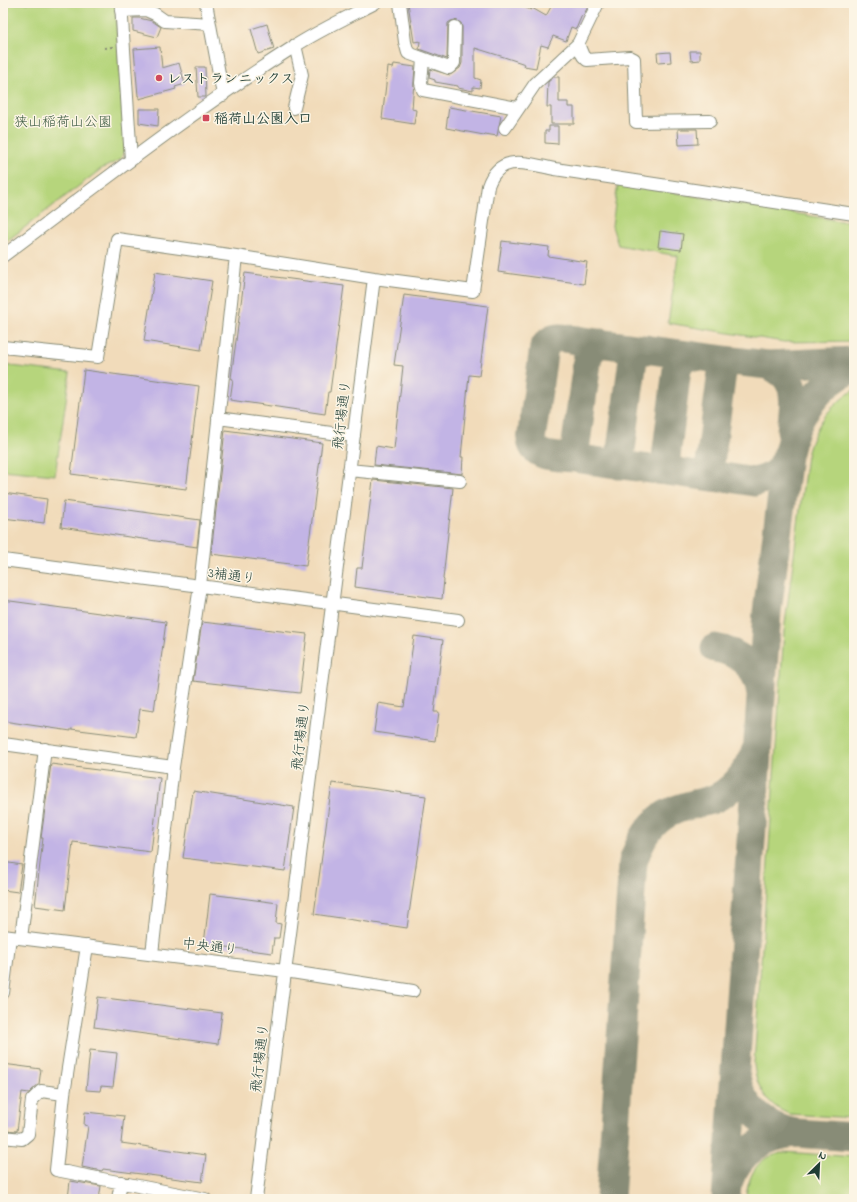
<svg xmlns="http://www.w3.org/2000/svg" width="857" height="1202" viewBox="0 0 857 1202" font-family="'Indie Flower','Klee One',sans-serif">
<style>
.green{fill:#b6d57c;stroke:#6a8958}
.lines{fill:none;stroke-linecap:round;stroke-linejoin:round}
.taxiway{stroke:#888c77;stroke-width:29}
.building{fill:#c2b4e5}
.minor-casing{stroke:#888c77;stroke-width:14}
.path{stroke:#888c77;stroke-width:2;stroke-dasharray:3 3;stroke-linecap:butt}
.minor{stroke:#fff;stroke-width:12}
.poi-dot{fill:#d1495b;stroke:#fcf5e5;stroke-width:1.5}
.labels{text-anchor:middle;stroke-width:3;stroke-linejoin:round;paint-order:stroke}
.poi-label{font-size:14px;font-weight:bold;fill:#1f3d34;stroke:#fcf5e5;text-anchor:start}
.park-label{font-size:14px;fill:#3d5b42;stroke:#fcf5e5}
.street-label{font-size:14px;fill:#1f3d34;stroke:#fcf5e5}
</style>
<rect width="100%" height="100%" fill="#fcf5e5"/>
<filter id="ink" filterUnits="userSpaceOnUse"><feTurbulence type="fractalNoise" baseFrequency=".025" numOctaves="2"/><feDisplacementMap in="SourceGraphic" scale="8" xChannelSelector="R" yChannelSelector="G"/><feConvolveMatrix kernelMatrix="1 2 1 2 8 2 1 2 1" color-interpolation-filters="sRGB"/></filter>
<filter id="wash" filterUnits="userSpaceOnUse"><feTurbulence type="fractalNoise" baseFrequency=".012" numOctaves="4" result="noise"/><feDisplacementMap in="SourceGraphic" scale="16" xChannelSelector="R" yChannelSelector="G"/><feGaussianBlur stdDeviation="0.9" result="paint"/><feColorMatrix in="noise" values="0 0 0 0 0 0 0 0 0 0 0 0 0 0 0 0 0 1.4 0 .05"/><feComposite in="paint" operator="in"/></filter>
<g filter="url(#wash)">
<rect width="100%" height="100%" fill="#f1dbba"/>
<!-- green -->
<path class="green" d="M3 3H115L125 150 120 160 101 169 3 244Z
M618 183 840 221H854V341L784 342 668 323 678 256 618 245 612 226Z
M3 365 70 373 55 475 3 470Z
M854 390V1118L789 1114C767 1105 756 1087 754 1064L784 632 807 456C814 427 829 406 854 390Z
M784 1152 854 1157V1199H746C747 1183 753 1164 769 1157 774 1155 779 1154 784 1152Z"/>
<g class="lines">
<!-- taxiway -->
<path class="taxiway" d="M601 343 595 346 588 355 574 458 650 469 721 478
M690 355 681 360 677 369 666 457C667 472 677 472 690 474
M768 365C801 378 794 403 791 431
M787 456 784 463 775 474 765 479 754 482 718 476 712 472 710 463 722 372 725 366 733 361 768 365 854 361
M574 458C559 456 534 459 531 440L544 347C553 334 562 338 576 340L733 361
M619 465 633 359 636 354 646 349
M715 648C740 652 758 668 761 694
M736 1077C742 1108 765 1128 796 1133
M728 1183C738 1152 765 1135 796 1133L854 1137
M610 1199 633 862C638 846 645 832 657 821 673 807 693 805 711 800 731 793 749 771 755 752
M726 1199 767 612 787 456C795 418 817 384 854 368"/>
</g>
<g id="blocks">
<!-- building -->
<path class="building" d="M408 3H514L531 10 532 8 546 16 553 3H585L589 5 583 16 582 15 576 29 571 27 566 41 553 36 548 47 541 45 536 68 524 66 525 64 504 57 475 48V78L481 80 480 88 473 87V91L458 88V86L435 82V80L429 78 430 69 450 75 460 68 462 63V27L461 23 455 20 451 21 448 23 447 59 419 49 420 41 414 42Z
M133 18H139L152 21 161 27 157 37 133 31Z
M267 24 274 49 258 54 251 29Z
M160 47 162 68 179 63 185 84 175 87 176 89 139 99V96H138L134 49Z
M690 51H700V60L691 61Z
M670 52 671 62 658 63 657 53Z
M394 64 415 67 412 109 416 110 414 124 382 119 388 67 393 68Z
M196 67H205L206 97H198Z
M554 77H559V102H568V107H574V124H551V107H547L548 82Z
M449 107 501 116 497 136 485 134 484 135 446 128Z
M139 109H159L158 126 139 123Z
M549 126H558V144L545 143V131H549Z
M678 129H697L698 144 679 145Z
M660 231 683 234 681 250 658 247Z
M502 241 549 247 548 256 587 262 584 284 498 272Z
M155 272 212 281 201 350 144 341Z
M245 273 344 286 330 392H328L325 414 230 400 233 379 231 378Z
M404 295 488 306 479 376 469 375 461 457H463L462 474 374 465 376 446 394 449 403 366 394 365Z
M84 370 199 386 186 489 71 474Z
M225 430 322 443 306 566 211 554Z
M373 480 453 488 443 579 444 580 442 599 355 587 357 568H362Z
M3 493 47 499 44 523 3 518Z
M64 501 200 520 197 547 61 527Z
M3 600 166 622 154 711 140 709 136 737 71 729V731L3 721Z
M202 622 307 634 300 693 193 681Z
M414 636 443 640 434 712H439L435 741 374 732 378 703 404 707Z
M51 764 160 778 151 852 73 842 65 910 35 906 43 838H41Z
M332 783 426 796 407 928 314 914Z
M193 791 294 807 285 871 183 858Z
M3 862 22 865 18 892 3 890Z
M210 894 278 903 276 923 281 924 279 938H274L272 953 204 944Z
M98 997 222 1013 218 1044 94 1027Z
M90 1050 117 1053 113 1087 101 1086 100 1091 86 1090Z
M3 1064 41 1069 39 1084 29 1093 22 1092 17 1131 3 1130Z
M85 1112 124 1116 121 1143 206 1155 202 1182 103 1169 102 1171 82 1167 88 1126 84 1125Z
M70 1181 101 1186 99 1199H68Z"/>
</g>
</g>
<g filter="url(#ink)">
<use href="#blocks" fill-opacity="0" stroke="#888c77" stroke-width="1"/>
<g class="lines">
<!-- minor casing -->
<g class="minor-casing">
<path id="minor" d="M121 3 131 160
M206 3 223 95
M400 3 405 42 408 53 449 68 454 63 455 27
M121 11 146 10 155 14 165 21 210 24
M578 44 583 56 587 60 630 57 634 59 636 122 710 121
M423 59 421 83 423 90 517 108
M294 108 302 75 295 45
M505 128 535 84 578 44 598 3
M3 256C99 184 194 110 295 46 320 30 348 17 375 3
M3 347 98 357 117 239 236 256 374 278 473 291 488 186C500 152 528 164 555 169L854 214
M218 418 354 436
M349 470 460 481
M3 560 458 620
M3 744 173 767
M3 936 285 971 413 991
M21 938 45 749
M87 946 64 1094 56 1170 205 1199
M152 954 173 767 200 586 236 256
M3 993 10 937
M3 1137 22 1139 28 1134 32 1100 41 1091 64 1094
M118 1199 121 1182
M256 1199 374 278"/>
</g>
<!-- path -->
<path class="path" d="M104 48 113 47"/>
<!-- minor -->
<use href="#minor" class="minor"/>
</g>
</g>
<!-- markers -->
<g class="poi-dot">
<circle cx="159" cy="78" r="4"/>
<rect x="202" y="114" width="8" height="8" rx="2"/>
</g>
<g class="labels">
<!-- poi labels -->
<g class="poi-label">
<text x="167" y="83">レストランニックス</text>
<text x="214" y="123">稲荷山公園入口</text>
</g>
<!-- park labels -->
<g class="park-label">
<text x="63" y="126">狭山稲荷山公園</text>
</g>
<!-- street labels -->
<g class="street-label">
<text transform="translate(341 415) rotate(-83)" y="5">飛行場通り</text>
<text transform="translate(232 575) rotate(8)" y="5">3補通り</text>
<text transform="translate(300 736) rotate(-83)" y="5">飛行場通り</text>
<text transform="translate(210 946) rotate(7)" y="5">中央通り</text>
<text transform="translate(259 1058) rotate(-83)" y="5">飛行場通り</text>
</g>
</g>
<!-- margin -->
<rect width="857" height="1202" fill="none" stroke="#fcf5e5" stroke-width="16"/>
<!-- north arrow -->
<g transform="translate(819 1164) rotate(24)" stroke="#fcf5e5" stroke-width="3" paint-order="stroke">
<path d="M0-3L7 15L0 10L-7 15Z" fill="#1f3d34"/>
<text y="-6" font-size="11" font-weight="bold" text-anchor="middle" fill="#1f3d34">N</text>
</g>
</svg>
